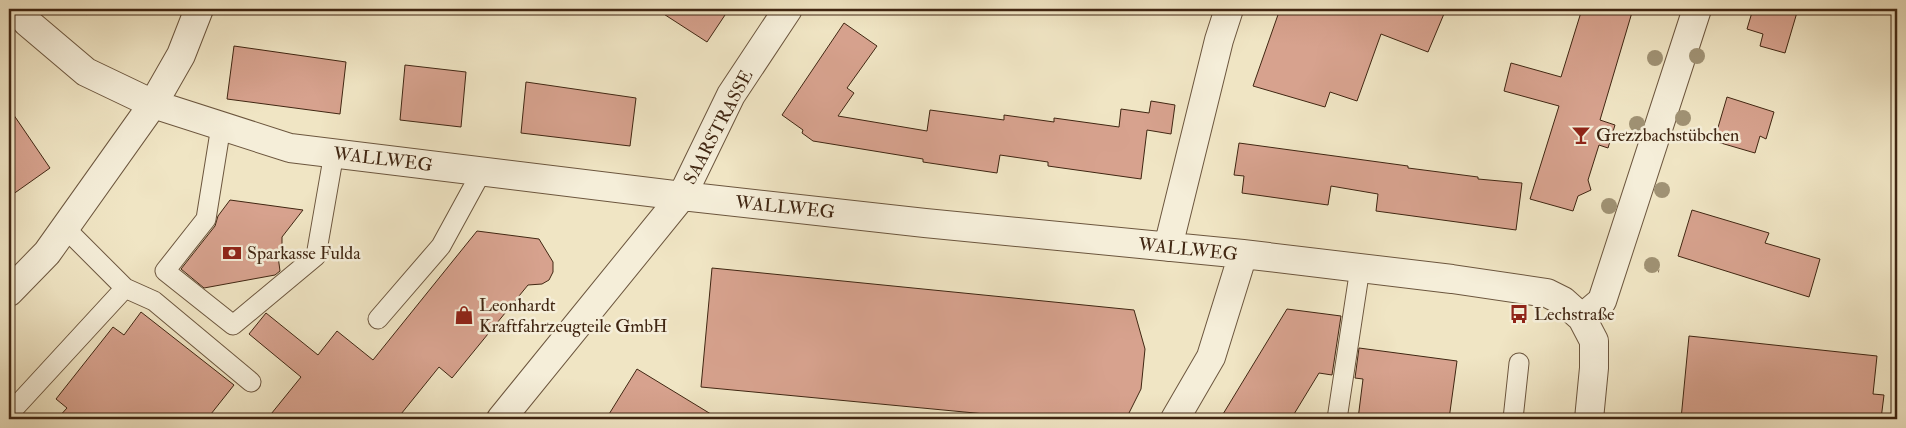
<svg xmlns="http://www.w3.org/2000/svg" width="1906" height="428" viewBox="0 0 1906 428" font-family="'IM FELL Double Pica',serif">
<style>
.building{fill:#d7a28e;stroke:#402612}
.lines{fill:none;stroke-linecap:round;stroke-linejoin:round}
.service-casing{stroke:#6c563e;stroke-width:21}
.minor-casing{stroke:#6c563e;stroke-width:30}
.path{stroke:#402612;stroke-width:3;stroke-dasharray:1 2.5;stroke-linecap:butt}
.service{stroke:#f5eed9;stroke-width:19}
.minor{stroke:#f5eed9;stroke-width:28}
.tree{fill:#a09274}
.labels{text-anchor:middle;stroke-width:5;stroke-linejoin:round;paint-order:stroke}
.street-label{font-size:18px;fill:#402612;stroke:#f5eed9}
.poi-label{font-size:18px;fill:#402612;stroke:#f5eed9;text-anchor:start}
</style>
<rect width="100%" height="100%" fill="#f0e5c4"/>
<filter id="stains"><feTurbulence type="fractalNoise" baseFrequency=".004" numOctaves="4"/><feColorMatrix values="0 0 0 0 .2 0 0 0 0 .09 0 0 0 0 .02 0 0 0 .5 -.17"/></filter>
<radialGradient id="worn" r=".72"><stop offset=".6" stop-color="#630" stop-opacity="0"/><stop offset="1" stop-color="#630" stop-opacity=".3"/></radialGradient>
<!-- building -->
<path class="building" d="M656 9H729L707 42Z
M1280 9H1446L1428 52 1381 34 1357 101 1330 92 1325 107 1253 86Z
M1582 9H1633L1600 120 1615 125 1608 148 1599 145 1588 180 1591 190 1578 196 1573 211 1530 199 1559 106 1504 91 1511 63 1561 77Z
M1753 9H1798L1785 53 1760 46 1763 34 1747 29Z
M844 23 877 46 847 88 854 93 838 116 927 131 930 110 1004 120V115L1054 122V118L1119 127 1121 109 1149 113 1151 101 1175 105 1171 134 1147 130 1141 179 1048 166V162L1000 155 997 173 923 162V159L813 141 802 133 803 130 782 115Z
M234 46 346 62 340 114 227 99Z
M405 65 466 72 461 127 400 120Z
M526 82 636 98 630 146 521 133Z
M1727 97 1774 112 1766 139 1760 136 1755 153 1714 141Z
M9 108 50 168 9 197Z
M1239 143 1408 166V168L1478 177V179L1522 183 1516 230 1376 211 1378 194 1331 186 1328 205 1242 193 1244 176 1234 175Z
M230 200 303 210 282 237V246L278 256 280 271 275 275 204 288 181 269 215 226 218 216Z
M1692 210 1769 233 1765 243 1820 259 1809 297 1678 256Z
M477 231 539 239 553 262V272L549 280 542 284 528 285 452 378 439 367 397 419H267L301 377 249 334 266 313 318 355 337 331 373 360Z
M712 268 1134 310 1145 349 1141 389 1126 419H1038L701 387Z
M1287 309 1341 316 1332 375 1319 373 1291 419H1220Z
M141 312 234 385 207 419H57L67 408 56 399 113 327 124 335Z
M1689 336 1877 356 1873 394 1884 395 1881 419H1681Z
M1359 348 1457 361 1449 419H1358L1363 379 1355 378Z
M637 369 719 419H606Z"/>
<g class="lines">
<!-- service casing -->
<g class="service-casing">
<path id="service" d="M221 126 206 219 165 271 233 325 316 256 334 153
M125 288 154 301 251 382
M378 319 441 246 482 171
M9 414 125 288 65 228
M1337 419 1360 268
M1513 419 1519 363"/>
</g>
<!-- minor casing -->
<g class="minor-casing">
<path id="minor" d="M16 9 27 22 86 72 153 104 290 148 682 196 925 223 1243 254 1452 279 1547 293 1563 301 1582 318 1594 341V368L1589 419
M1168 247 1219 40 1229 9
M9 292 47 253 153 104 181 55 199 9
M1582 318 1602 301 1697 9
M501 419 682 196 731 95 788 9
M1175 419 1211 357 1243 254"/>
</g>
<!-- path -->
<path class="path" d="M86 14 92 9
M1645 267 1659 271"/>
<!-- service -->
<use href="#service" class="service"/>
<!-- minor -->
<use href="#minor" class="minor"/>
</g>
<!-- trees -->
<g class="tree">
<circle cx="1697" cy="56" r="8"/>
<circle cx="1655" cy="58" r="8"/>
<circle cx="1683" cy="118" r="8"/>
<circle cx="1637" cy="124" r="8"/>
<circle cx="1662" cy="190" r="8"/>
<circle cx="1609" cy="206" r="8"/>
<circle cx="1652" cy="265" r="8"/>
</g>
<!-- icons -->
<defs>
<g id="bar-bare" transform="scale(1.5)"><path d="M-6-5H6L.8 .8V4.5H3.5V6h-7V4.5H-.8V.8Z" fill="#8f2418" stroke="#f5eed9" stroke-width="2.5" paint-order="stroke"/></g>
<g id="bank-bare" transform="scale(1.5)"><path d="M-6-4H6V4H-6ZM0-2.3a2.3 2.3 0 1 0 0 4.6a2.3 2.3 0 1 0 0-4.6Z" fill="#8f2418" stroke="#f5eed9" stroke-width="2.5" paint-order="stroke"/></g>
<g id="bus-bare" transform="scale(1.5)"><path d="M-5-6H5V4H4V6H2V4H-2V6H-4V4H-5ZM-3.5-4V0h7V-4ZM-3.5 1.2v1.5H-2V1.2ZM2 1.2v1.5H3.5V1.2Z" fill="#8f2418" stroke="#f5eed9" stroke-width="2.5" paint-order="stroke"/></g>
<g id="shop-bare" transform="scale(1.5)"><path d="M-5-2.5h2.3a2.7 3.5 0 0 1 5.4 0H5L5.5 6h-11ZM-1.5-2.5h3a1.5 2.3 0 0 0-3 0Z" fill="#8f2418" stroke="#f5eed9" stroke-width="2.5" paint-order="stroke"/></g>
</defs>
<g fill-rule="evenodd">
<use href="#bar-bare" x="1581" y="135"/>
<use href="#bank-bare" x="232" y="253"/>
<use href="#bus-bare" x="1519" y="314"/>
<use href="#shop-bare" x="464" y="315"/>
</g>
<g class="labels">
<!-- street labels -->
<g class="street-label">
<text transform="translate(718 127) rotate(-62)" y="6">SAARSTRASSE</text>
<text transform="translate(383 159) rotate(7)" y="6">WALLWEG</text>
<text transform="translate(785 207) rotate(6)" y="6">WALLWEG</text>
<text transform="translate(1188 249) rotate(6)" y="6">WALLWEG</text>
</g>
<!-- poi labels -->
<g class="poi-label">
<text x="1596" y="141">Grezzbachstübchen</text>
<text x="247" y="259">Sparkasse Fulda</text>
<text x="479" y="311">Leonhardt<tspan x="479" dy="21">Kraftfahrzeugteile GmbH</tspan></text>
<text x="1534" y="320">Lechstraße</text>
</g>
</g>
<!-- margin -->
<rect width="1906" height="428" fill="none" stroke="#f0e5c4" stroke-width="30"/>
<rect x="10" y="10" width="1886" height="408" fill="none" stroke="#402612" stroke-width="2.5"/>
<rect x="15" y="15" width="1876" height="398" fill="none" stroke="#402612"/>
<rect width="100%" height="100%" filter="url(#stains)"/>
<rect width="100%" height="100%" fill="url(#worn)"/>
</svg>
